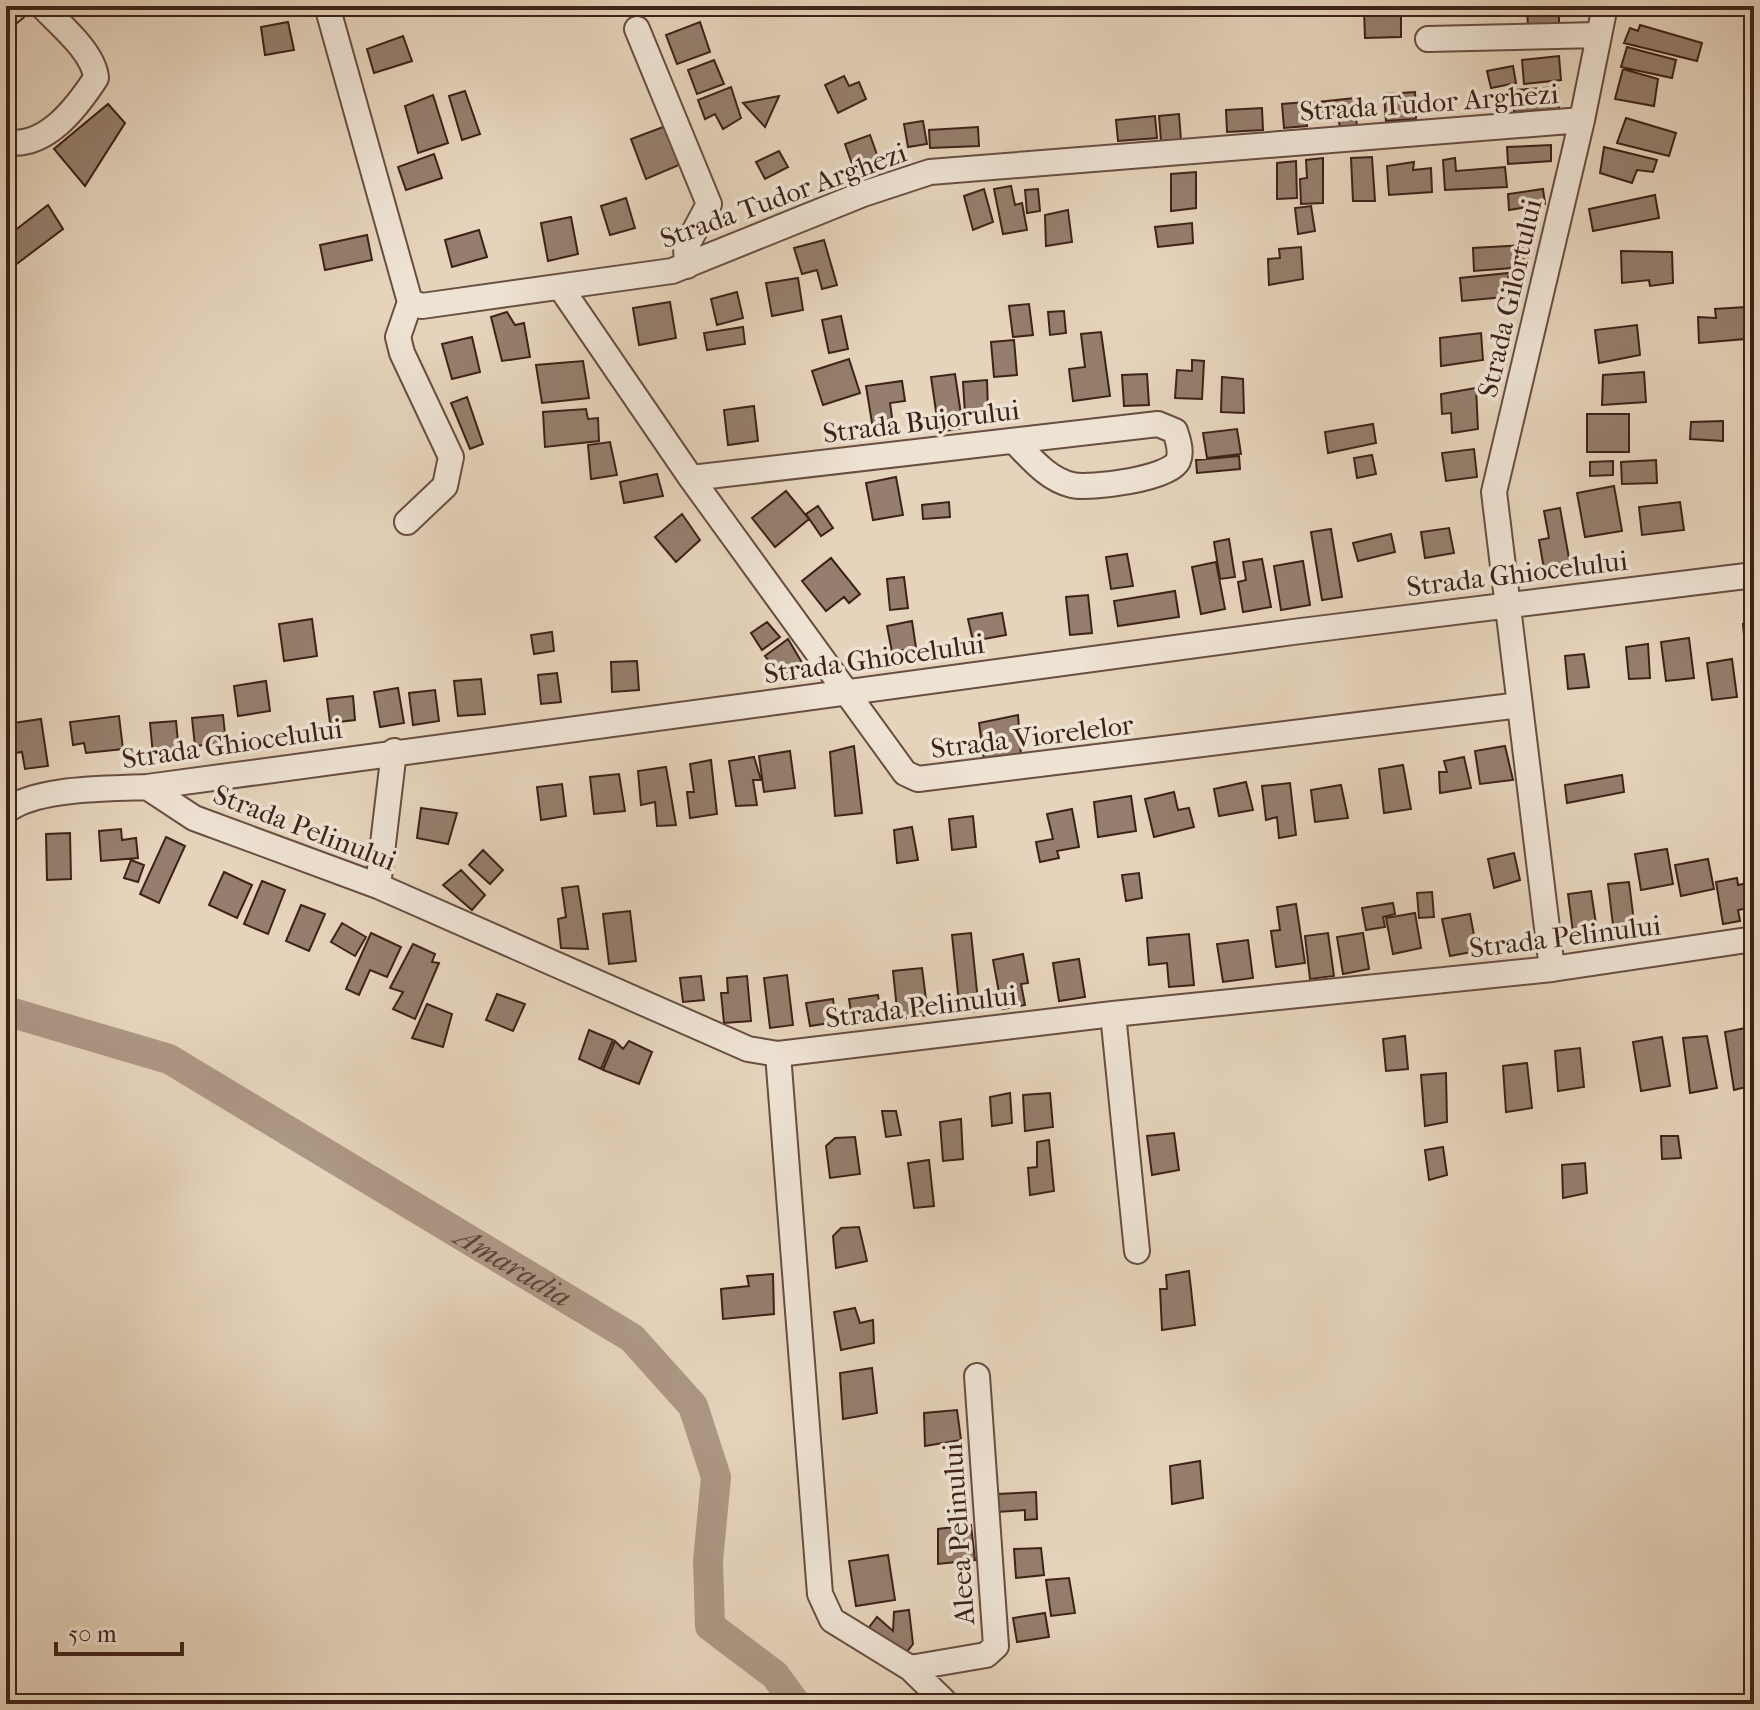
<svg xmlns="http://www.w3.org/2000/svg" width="1760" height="1710" viewBox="0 0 1760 1710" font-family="'IM FELL French Canon',serif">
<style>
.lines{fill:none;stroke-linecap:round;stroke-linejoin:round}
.river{stroke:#ac9784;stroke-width:30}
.building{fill:#957e6d;stroke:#3e2218;stroke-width:2}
.minor-casing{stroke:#684e41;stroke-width:28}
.major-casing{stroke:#3e2218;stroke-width:36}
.minor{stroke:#eee2d3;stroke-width:24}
.major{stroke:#e5d3bb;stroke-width:32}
.labels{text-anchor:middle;stroke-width:7;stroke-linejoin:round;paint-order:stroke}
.street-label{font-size:28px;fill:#3e2218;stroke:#eee2d3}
.water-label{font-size:30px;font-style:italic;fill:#5f4538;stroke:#eee2d3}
</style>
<rect width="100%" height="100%" fill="#e5d3bb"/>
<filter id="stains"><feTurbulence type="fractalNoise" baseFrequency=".0025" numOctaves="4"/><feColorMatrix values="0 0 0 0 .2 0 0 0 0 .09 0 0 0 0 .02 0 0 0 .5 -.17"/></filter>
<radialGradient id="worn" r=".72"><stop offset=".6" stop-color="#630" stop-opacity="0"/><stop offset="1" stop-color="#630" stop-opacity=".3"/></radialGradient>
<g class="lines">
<!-- river -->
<path class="river" id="s1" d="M6 1011 169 1059 632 1338 693 1406 716 1477 708 1561 710 1626 775 1675 796 1704"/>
</g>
<!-- building -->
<path class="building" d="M1559 6V26L1528 27 1527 7Z
M1364 9H1401V37L1365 38Z
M288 22 294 50 265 55 261 27Z
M700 22 710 52 677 64 666 35Z
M1640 25 1702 43 1697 61 1624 43 1630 28 1638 31Z
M403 36 412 61 374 73 367 49Z
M1627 47 1676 60 1672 78 1621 67Z
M1559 56 1561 80 1524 84 1522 60Z
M714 60 724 84 697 94 688 70Z
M1513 66 1516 83 1491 88 1487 71Z
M1623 69 1658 79 1654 106 1615 99Z
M844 76 849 86 859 82 866 99 838 113 825 85Z
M731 87 741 118 723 129 715 114 705 119 698 100Z
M1558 87 1559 109 1514 112 1513 90Z
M465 91 480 134 462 140 449 96Z
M1415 92 1416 119 1386 121 1384 94Z
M433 95 448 143 418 153 405 106Z
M779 96 765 127 743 103Z
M1354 98 1357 127 1340 128 1338 115 1310 117 1309 103Z
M1305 102 1307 126 1284 128 1282 104Z
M108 104 125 123 85 186 54 149Z
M1262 108 1263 130 1227 132 1226 110Z
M1179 114 1181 140 1161 141 1159 116Z
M1155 116 1157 138 1118 141 1116 120Z
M1626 118 1676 133 1669 156 1617 143Z
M923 121 927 144 908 147 904 124Z
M671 124 686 162 646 179 631 139Z
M978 127 979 146 930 148 929 130Z
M870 135 881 166 856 175 845 144Z
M1551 145V161L1508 164 1507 147Z
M1604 147 1657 160 1653 172 1637 170 1632 183 1600 173Z
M779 151 788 167 765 179 756 162Z
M434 154 442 178 406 190 398 167Z
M1372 157 1375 201H1353L1351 158Z
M1323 158V203L1301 204 1300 179 1307 178 1306 160Z
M1455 158 1456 171 1505 167 1507 187 1445 190 1443 160Z
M1296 161 1297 198 1277 199V163Z
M1414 162 1413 170 1431 168 1432 192 1389 195 1387 166Z
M1196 172V208L1171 211V174Z
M1011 186 1015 205 1022 203 1027 230 1003 234 994 189Z
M984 189 993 222 973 230 964 196Z
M1038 189 1040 211 1027 213 1025 190Z
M1543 189 1545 204 1509 210 1508 194Z
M1655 195 1659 218 1593 231 1589 209Z
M626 198 635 228 610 235 601 206Z
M48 205 63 229 6 272V218L14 231Z
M1311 206 1315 231 1298 234 1295 208Z
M1068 210 1072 242 1046 246 1045 215Z
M571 217 578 254 548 261 541 223Z
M1192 223 1193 243 1158 247 1155 227Z
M479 230 487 257 452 267 445 240Z
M367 235 372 260 325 270 320 245Z
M824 240 837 285 822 289 817 270 802 274 794 248Z
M1528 245 1527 267 1474 271 1473 248Z
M1301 247 1303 279 1269 285 1268 259 1280 258 1279 249Z
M1621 251 1672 252 1673 283 1650 286 1649 280 1622 283Z
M1509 273 1505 297 1462 301 1460 278Z
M798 278 803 310 772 316 766 283Z
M737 292 743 318 717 325 711 299Z
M670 302 676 338 639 345 633 308Z
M1029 304 1033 335 1013 337 1009 306Z
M1745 307V339L1699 343 1698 317 1716 318 1715 309Z
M1064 311 1066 333 1050 335 1048 312Z
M507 312 515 325 524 323 530 357 502 361 491 317Z
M841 316 848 349 829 353 822 320Z
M1637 325 1640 355 1599 363 1595 330Z
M743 327 745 344 707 350 704 333Z
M1101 332 1110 396 1073 401 1069 369 1085 367 1081 334Z
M1481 333 1483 360 1441 366 1440 338Z
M472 337 480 372 452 379 442 344Z
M1014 340 1017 375 994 377 991 342Z
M849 359 860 393 823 405 812 371Z
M1192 360 1204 361 1202 399 1175 398 1177 370 1192 371Z
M583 361 589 398 542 403 536 365Z
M1644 372 1646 402 1602 405 1603 375Z
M955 374 963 428 939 432 931 377Z
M1147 374 1149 405 1124 406 1122 375Z
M1222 377 1243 379 1244 413 1221 412Z
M987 380 988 412 965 414 963 382Z
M902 381 905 401 890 403 894 432 874 435 866 386Z
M1476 388 1478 429 1452 433 1451 413 1442 414 1441 394Z
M467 397 483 444 470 449 451 403Z
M754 406 758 441 728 445 724 410Z
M586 409 588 419 598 418 599 441 545 447 543 412Z
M1587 414H1629V452H1587Z
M1723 421V441L1690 439 1691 422Z
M1373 424 1376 443 1328 453 1325 432Z
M1237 429 1241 454 1207 458 1203 433Z
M610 442 617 475 591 479 588 445Z
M1474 449 1477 477 1446 481 1442 453Z
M1372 455 1376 474 1357 478 1354 458Z
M1239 456 1240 469 1197 473 1196 460Z
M1656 460 1657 483 1622 484 1621 462Z
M1613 461V475L1590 476V462Z
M657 474 663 496 624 503 620 482Z
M896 477 903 515 873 520 866 483Z
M1614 486 1622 531 1585 537 1577 493Z
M786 491 809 519 775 547 752 518Z
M949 502 950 517 923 519 922 505Z
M1680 502 1684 530 1642 535 1639 507Z
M818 506 833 528 821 536 806 514Z
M1560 508 1570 564 1544 569 1539 540 1549 538 1544 511Z
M682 514 700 540 676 562 655 537Z
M1449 528 1454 553 1425 558 1421 532Z
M1331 529 1342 597 1322 600 1311 532Z
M1391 534 1395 552 1358 561 1353 543Z
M1229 539 1235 577 1220 579 1214 542Z
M1127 554 1133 586 1111 589 1106 557Z
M831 558 860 594 849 603 844 597 826 611 802 581Z
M1262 559 1271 607 1243 612 1238 582 1246 580 1243 562Z
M1303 561 1310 605 1281 610 1274 566Z
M1216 562 1225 609 1201 614 1192 567Z
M904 577 908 608 890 610 887 579Z
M1175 591 1179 617 1118 626 1114 601Z
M1088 595 1092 633 1070 635 1066 597Z
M1002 613 1006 635 973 641 968 619Z
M312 619 317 656 284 661 279 624Z
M912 621 916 648 892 652 887 626Z
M767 622 780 637 762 650 751 633Z
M1754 623V659H1746L1743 624Z
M552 632 554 651 534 654 531 635Z
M1689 638 1694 678 1666 681 1661 642Z
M788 639 804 666 785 681 765 656Z
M1648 644 1650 678 1629 679 1626 647Z
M1584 654 1589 687 1568 689 1565 656Z
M1732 659 1737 697 1712 700 1707 663Z
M637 661 639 690 612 692 611 662Z
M557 673 561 702 541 704 538 675Z
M481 679 485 714 458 716 454 681Z
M266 681 270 711 238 716 234 686Z
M398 688 404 723 380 727 374 692Z
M435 690 439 721 413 725 409 693Z
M353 696 355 720 330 723 327 699Z
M223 715 226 743 195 746 192 718Z
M1018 715 1021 755 984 760 979 723Z
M119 716 123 749 86 753 84 743 73 745 70 722Z
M41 719 48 766 25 769 22 752 8 754 6 724Z
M176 721 179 753 153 755 150 723Z
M854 746 862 813 835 816 830 752Z
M1505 746 1513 780 1480 784 1475 751Z
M790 751 795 788 764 792 759 756Z
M754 757 761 780H753L757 805 736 806 729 761Z
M1464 757 1471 788 1440 793 1439 772H1447L1444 761Z
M711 760 717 814 690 818 687 792H694L690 764Z
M1403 765 1411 809 1384 813 1379 769Z
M666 767 676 825 657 826 655 802 641 805 638 771Z
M619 774 625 811 594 814 590 777Z
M1622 775 1624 792 1567 803 1565 785Z
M1246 782 1253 810 1219 816 1214 789Z
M1290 783 1296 835 1279 838 1277 817 1266 820 1262 786Z
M562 784 566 816 541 820 537 787Z
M1341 785 1348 818 1315 822 1311 790Z
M1174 792 1178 810 1189 808 1194 827 1154 837 1145 799Z
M1131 796 1136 831 1098 837 1094 802Z
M421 808 457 813 448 844 417 838Z
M1072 809 1079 847 1057 851 1059 858 1040 862 1036 842 1053 839 1047 814Z
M973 816 976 847 952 850 949 819Z
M912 827 918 860 897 863 894 830Z
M121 829 122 840 136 838 138 858 101 861 99 831Z
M70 833 71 879 47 880 46 834Z
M166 837 185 846 159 903 140 894Z
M1667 849 1673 884 1641 890 1635 854Z
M483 850 503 870 490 884 469 865Z
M1514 853 1520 880 1494 888 1488 859Z
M1708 859 1714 889 1681 896 1675 865Z
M131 860 144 865 138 882 124 878Z
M461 870 485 895 472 910 443 885Z
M224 872 252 885 237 918 209 905Z
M1139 873 1142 898 1126 901 1122 875Z
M1737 878 1738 885 1752 882 1754 907 1738 910 1740 921 1723 924 1716 882Z
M262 881 285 890 268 934 244 924Z
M1629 882 1635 930 1614 933 1608 884Z
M578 886 588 949 561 948 558 919 566 917 562 888Z
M1591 891 1598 937 1574 940 1568 894Z
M1432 892 1434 917 1419 918 1417 893Z
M1393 903 1395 914 1383 917 1385 927 1366 930 1362 908Z
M1296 904 1305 963 1276 967 1271 931 1280 930 1277 907Z
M301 905 325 914 309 951 286 941Z
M630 911 636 961 609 964 603 914Z
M1415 913 1421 948 1393 954 1386 918Z
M1470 914 1477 951 1450 956 1442 919Z
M342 923 366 937 355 956 331 942Z
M371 933 401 947 387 977 370 970 359 995 346 989Z
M971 933 979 1011 960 1013 952 935Z
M1328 933 1334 976 1310 979 1305 936Z
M1363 933 1369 969 1343 974 1337 937Z
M1189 934 1194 985 1169 987 1167 963 1149 965 1147 938Z
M1248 940 1253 978 1223 982 1217 944Z
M413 944 435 954 432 962 439 963 415 1019 393 1009 403 992 390 988Z
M1023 954 1028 983 1021 984 1025 1005 1002 1009 993 960Z
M1079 959 1085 997 1059 1001 1053 963Z
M922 968 928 1015 898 1019 893 971Z
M787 975 793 1025 770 1028 764 978Z
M701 976 704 1000 683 1002 680 978Z
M747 976 751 1021 724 1023 721 993H728L727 978Z
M497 994 525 1004 513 1031 486 1020Z
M878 995 882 1021 853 1025 849 999Z
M833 999 836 1022 810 1026 806 1003Z
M427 1004 452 1014 443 1047 412 1038Z
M1751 1027 1754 1085 1734 1090 1725 1032Z
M589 1030 613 1040 601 1069 579 1059Z
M1405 1036 1408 1069 1386 1071 1383 1039Z
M1707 1036 1717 1088 1690 1093 1683 1038Z
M1662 1037 1670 1086 1641 1091 1633 1042Z
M615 1041 623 1049 629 1041 652 1052 639 1084 603 1070Z
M1580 1048 1584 1087 1558 1091 1555 1051Z
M1527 1063 1532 1108 1506 1112 1503 1066Z
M1446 1073 1447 1122 1425 1126 1421 1075Z
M1010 1093 1012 1123 992 1126 990 1097Z
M1050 1093 1053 1127 1025 1131 1023 1095Z
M882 1111H896L901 1135 886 1137Z
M961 1119 963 1159 943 1161 940 1122Z
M1174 1133 1179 1170 1152 1175 1147 1136Z
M1661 1136H1678L1681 1158 1662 1159Z
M855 1137 860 1174 830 1178 826 1146 835 1138Z
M1049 1140 1054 1191 1030 1195 1028 1168 1037 1167V1142Z
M1443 1147 1447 1175 1429 1180 1425 1150Z
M929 1160 934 1206 914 1208 908 1163Z
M1585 1163 1587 1193 1563 1198 1562 1165Z
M859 1227 867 1261 836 1268 833 1236 841 1228Z
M1189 1271 1195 1325 1162 1330 1160 1289H1167L1166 1275Z
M773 1274 774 1314 723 1319 721 1289 749 1286 747 1276Z
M855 1308 860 1323 873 1320 874 1343 841 1350 834 1312Z
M872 1368 877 1413 843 1419 840 1373Z
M957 1410 961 1440 925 1446 924 1413Z
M1200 1461 1203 1498 1172 1504 1170 1466Z
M1036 1492 1037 1519 1025 1520V1510L998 1512 997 1494Z
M971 1525 975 1560 938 1564V1529Z
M1041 1548 1044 1575 1016 1578 1014 1549Z
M888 1555 895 1600 856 1606 849 1561Z
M1069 1578 1075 1613 1051 1616 1046 1580Z
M909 1610 913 1644 906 1653 867 1630 877 1617 893 1631 894 1612Z
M1045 1613 1049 1637 1017 1642 1013 1618Z"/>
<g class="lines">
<!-- minor casing -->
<g class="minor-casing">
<path id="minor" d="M327 6 410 302 422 306 672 271 863 194 930 172 1582 120
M637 29 709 204 686 247 687 266
M1428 39 1598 35
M6 142C46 149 77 107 96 78 94 52 59 24 42 6
M561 288 691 478 905 773 918 779 1520 705
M691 478 1158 424 1175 431C1178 440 1182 452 1178 461 1170 479 1090 489 1072 485 1047 479 1031 458 1014 441
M407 522 445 486 451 457 402 353 398 337 410 302
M147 787 194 818 378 886 748 1049 778 1054 1113 1014 1552 969 1754 939
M6 811C36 787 109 789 147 787L1293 632 1754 575
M378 886 394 751
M1552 969 1494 492 1582 120 1605 6
M1113 1014 1137 1251
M778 1054 820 1594 832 1620 910 1668 947 1704
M910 1668 986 1655 996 1646 977 1376"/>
</g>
<!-- major casing -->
<g class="major-casing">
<path id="major" d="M6 10 11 6"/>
</g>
<!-- minor -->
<use href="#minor" class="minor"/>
<!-- major -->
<use href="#major" class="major"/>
</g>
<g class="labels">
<!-- street labels -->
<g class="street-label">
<text transform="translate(1429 102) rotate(-4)" y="10">Strada Tudor Arghezi</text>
<text transform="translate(783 195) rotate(-20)" y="10">Strada Tudor Arghezi</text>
<text transform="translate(1509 298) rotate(-77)" y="10">Strada Gilortului</text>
<text transform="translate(921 421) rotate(-7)" y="10">Strada Bujorului</text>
<text transform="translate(1517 573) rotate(-7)" y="10">Strada Ghiocelului</text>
<text transform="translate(874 658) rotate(-8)" y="10">Strada Ghiocelului</text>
<text transform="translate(1032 736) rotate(-7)" y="10">Strada Viorelelor</text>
<text transform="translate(232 743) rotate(-8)" y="10">Strada Ghiocelului</text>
<text transform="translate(305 827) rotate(21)" y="10">Strada Pelinului</text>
<text transform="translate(1565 936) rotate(-7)" y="10">Strada Pelinului</text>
<text transform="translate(921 1006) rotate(-7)" y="10">Strada Pelinului</text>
<text transform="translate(958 1534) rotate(-94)" y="10">Aleea Pelinului</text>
</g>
<!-- water labels -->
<g class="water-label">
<text dy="10" stroke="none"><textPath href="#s1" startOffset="572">Amaradia</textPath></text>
</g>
</g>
<!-- margin -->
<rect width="1760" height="1710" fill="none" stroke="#e5d3bb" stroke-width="32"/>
<rect x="8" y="8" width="1744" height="1694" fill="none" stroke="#3e2218" stroke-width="4"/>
<rect x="16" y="16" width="1728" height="1678" fill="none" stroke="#3e2218" stroke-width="2"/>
<!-- scale -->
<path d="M56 1642v12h126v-12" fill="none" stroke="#3e2218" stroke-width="4"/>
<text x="68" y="1642" font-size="24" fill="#3e2218" stroke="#eee2d3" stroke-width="6" paint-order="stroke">50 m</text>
<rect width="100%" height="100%" filter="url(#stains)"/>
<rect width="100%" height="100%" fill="url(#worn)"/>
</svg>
